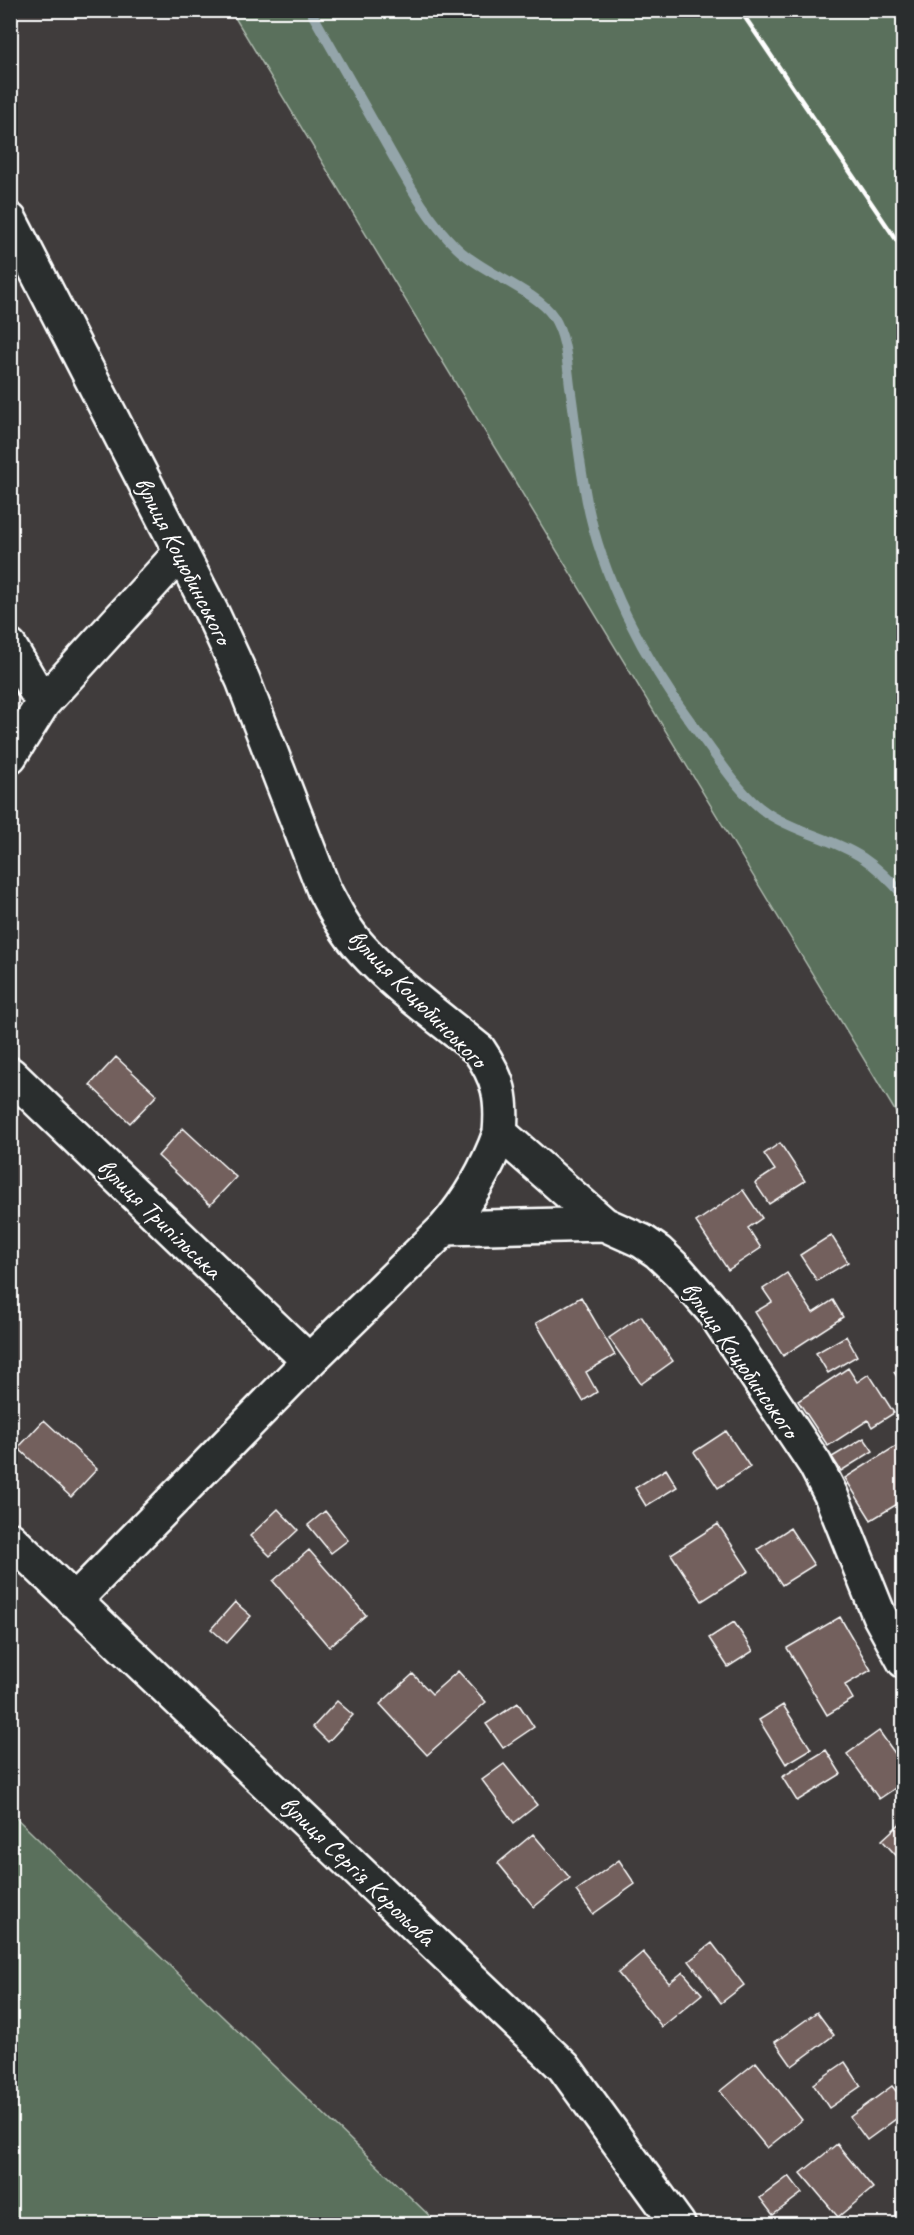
<svg xmlns="http://www.w3.org/2000/svg" width="914" height="2235" viewBox="0 0 914 2235" font-family="Caveat,sans-serif">
<style>
.green{fill:#5a705b;stroke:#acb8ad;stroke-width:1.5}
.lines{fill:none;stroke-linecap:round;stroke-linejoin:round}
.stream{stroke:#94a5aa;stroke-width:10}
.building{fill:#73605d;stroke:#fff;stroke-width:1.5}
.minor-casing{stroke:#fff;stroke-width:38}
.minor{stroke:#2a2d2e;stroke-width:33}
.rail{stroke:#fff;stroke-width:4.5}
.labels{text-anchor:middle;stroke-width:4.5;stroke-linejoin:round;paint-order:stroke}
.street-label{font-size:26px;fill:#fff;stroke:#2a2d2e}
</style>
<rect width="100%" height="100%" fill="#403c3c"/>
<filter id="ink" filterUnits="userSpaceOnUse"><feTurbulence type="fractalNoise" baseFrequency=".0167" numOctaves="2"/><feDisplacementMap in="SourceGraphic" scale="12" xChannelSelector="R" yChannelSelector="G"/><feConvolveMatrix kernelMatrix="1 2 1 2 8 2 1 2 1" color-interpolation-filters="sRGB"/></filter>
<g filter="url(#ink)">
<!-- green -->
<path class="green" d="M231 11H903V1124Z
M10 1813H11L438 2224H11Z"/>
<g class="lines">
<!-- stream -->
<path class="stream" d="M310 10C335 54 360 98 385 142 406 179 426 218 457 248 481 272 535 290 553 316 566 336 567 362 570 386 575 419 578 452 584 485 598 574 645 661 698 732 718 758 740 795 767 813 797 833 833 838 863 858 878 868 892 882 904 896"/>
</g>
<!-- building -->
<path class="building" d="M116 1057 157 1095 130 1123 90 1085Z
M183 1128 236 1177 210 1205 158 1156Z
M780 1143 805 1181 769 1204 755 1183 775 1170 764 1154Z
M743 1190 762 1218 748 1228 761 1248 728 1270 696 1222Z
M831 1235 848 1262 817 1281 800 1255Z
M787 1273 813 1313 833 1300 843 1317 783 1356 755 1312 772 1302 763 1289Z
M581 1297 615 1355 586 1372 597 1392 583 1401 536 1323Z
M641 1316 673 1361 641 1384 609 1338Z
M846 1336 857 1356 828 1373 816 1353Z
M904 1366V1388L894 1372Z
M848 1368 857 1382 869 1374 894 1413 872 1427 868 1420 828 1446 798 1401Z
M44 1420 97 1469 71 1497 18 1448Z
M726 1431 750 1467 718 1488 694 1452Z
M864 1438 873 1451 841 1471 832 1457Z
M904 1441V1500L871 1520 845 1478Z
M666 1469 677 1487 646 1506 635 1488Z
M278 1509 298 1530 270 1556 250 1536Z
M325 1511 348 1540 331 1553 308 1525Z
M718 1524 749 1571 702 1601 671 1554Z
M790 1528 814 1565 782 1585 758 1549Z
M309 1550 366 1615 329 1647 273 1581Z
M235 1602 251 1616 227 1643 211 1629Z
M840 1617 871 1670 845 1685 853 1699 827 1715 787 1648Z
M734 1622 753 1651 728 1667 709 1638Z
M458 1671 486 1702 427 1755 380 1704 413 1674 432 1694Z
M337 1701 353 1715 328 1742 313 1727Z
M518 1703 534 1727 503 1748 486 1724Z
M783 1705 811 1749 786 1764 759 1720Z
M879 1731 904 1766V1782L879 1799 847 1754Z
M826 1750 841 1774 797 1801 782 1777Z
M504 1764 537 1805 514 1823 482 1780Z
M904 1820V1864L882 1840Z
M533 1834 570 1878 534 1907 498 1863Z
M619 1860 635 1884 593 1914 576 1891Z
M712 1943 744 1985 721 2003 689 1961Z
M643 1952 669 1983 683 1972 702 1994 662 2027 618 1973Z
M817 2012 834 2035 792 2066 775 2042Z
M756 2062 802 2120 767 2148 720 2091Z
M845 2062 861 2086 829 2108 813 2084Z
M892 2086 904 2101V2113L867 2140 850 2117Z
M837 2144 873 2188 838 2217 801 2173Z
M789 2176 802 2193 773 2215 760 2198Z"/>
<g class="lines">
<!-- minor casing -->
<g class="minor-casing">
<path id="minor" d="M10 220 213 615 243 680 324 890C335 911 346 932 362 949 396 987 440 1018 479 1050 499 1079 503 1098 500 1133L604 1224 642 1241 658 1252 679 1272 713 1311 815 1464 831 1495 879 1615 904 1661
M10 647 43 703 10 756
M43 703 181 552
M10 1074 309 1361
M445 1228 604 1224
M10 1539 564 2067 678 2224
M74 1601 309 1361 445 1228C470 1199 487 1169 500 1133"/>
</g>
<!-- minor -->
<use href="#minor" class="minor"/>
<!-- rail -->
<path class="rail" d="M740 10 904 251"/>
</g>
</g>
<g class="labels">
<!-- street labels -->
<g class="street-label">
<text transform="translate(184 560) rotate(63)" y="9">вулиця Коцюбинського</text>
<text transform="translate(418 998) rotate(45)" y="9">вулиця Коцюбинського</text>
<text transform="translate(160 1218) rotate(44)" y="9">вулиця Трипільська</text>
<text transform="translate(741 1359) rotate(55)" y="9">вулиця Коцюбинського</text>
<text transform="translate(358 1870) rotate(44)" y="9">вулиця Сергія Корольова</text>
</g>
</g>
<!-- margin -->
<rect width="914" height="2235" fill="none" stroke="#2a2d2e" stroke-width="36"/>
<rect x="18" y="18" width="878" height="2199" fill="none" stroke="#fff" stroke-width="2" filter="url(#ink)"/>
</svg>
